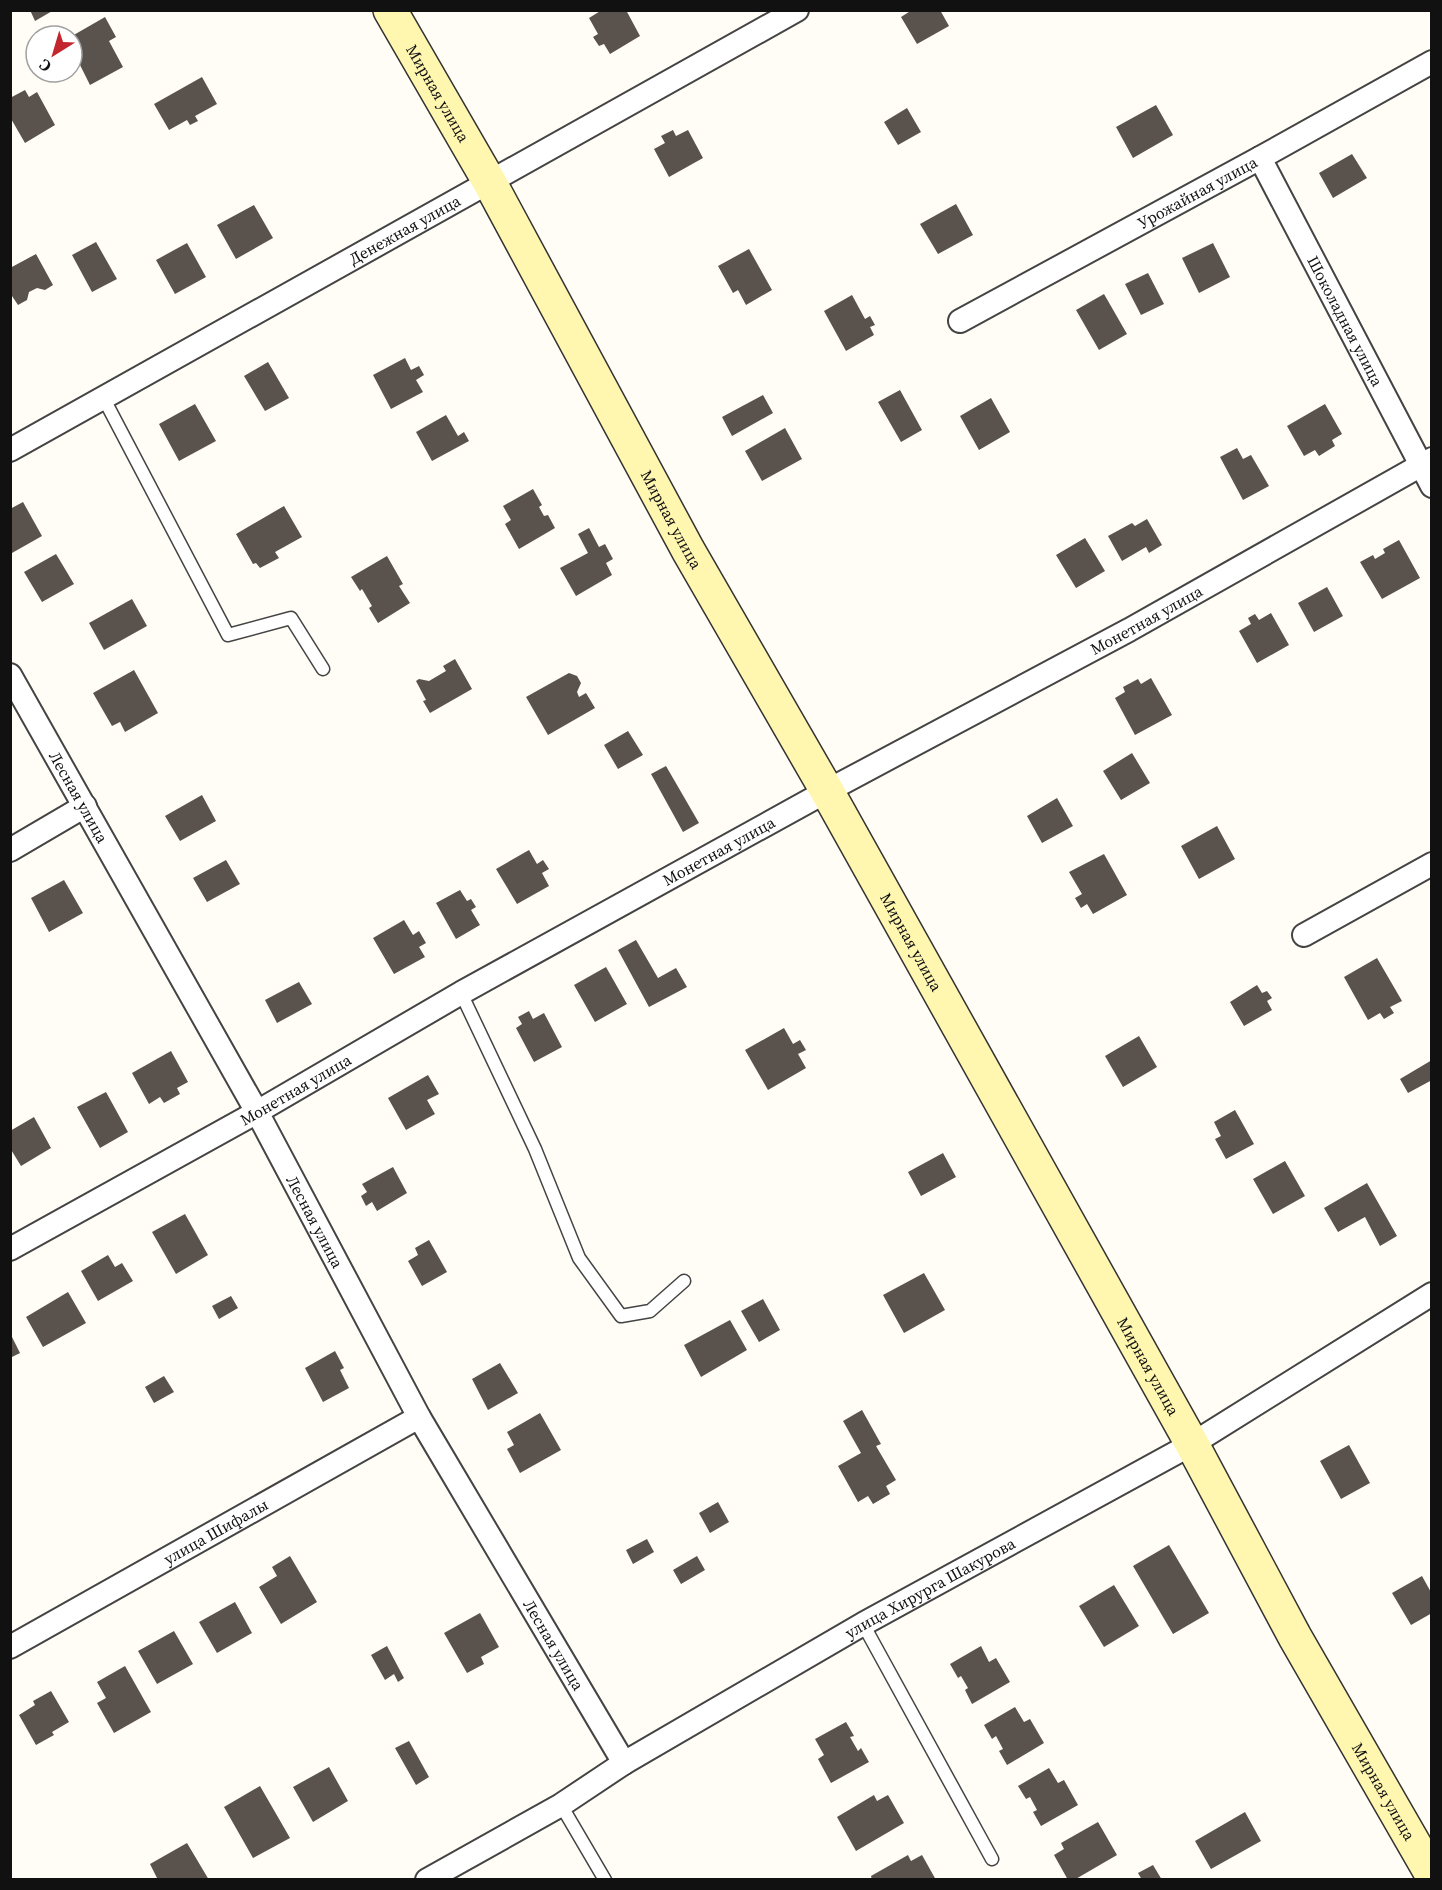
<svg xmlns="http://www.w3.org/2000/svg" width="1442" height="1890" viewBox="0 0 1442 1890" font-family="'Source Serif 4',serif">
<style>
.building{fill:#5a524d}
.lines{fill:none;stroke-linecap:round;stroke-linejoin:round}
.lane-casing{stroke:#444;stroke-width:15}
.street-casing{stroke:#444;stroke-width:26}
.secondary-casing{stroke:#333;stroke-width:36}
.lane{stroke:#fff;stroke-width:12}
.street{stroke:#fff;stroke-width:22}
.secondary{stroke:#fff6b0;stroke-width:33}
.labels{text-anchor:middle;stroke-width:6;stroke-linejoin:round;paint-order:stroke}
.street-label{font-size:16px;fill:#111;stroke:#fff}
</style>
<rect width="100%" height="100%" fill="#fffdf5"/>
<!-- building -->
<path class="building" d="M30 10H54L35 21Z
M602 10H626L640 36 610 54 604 44 599 46 593 37 598 34 589 18Z
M912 10H940L949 26 917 44 901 17Z
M105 17 116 37 109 41 123 67 90 85 74 53 72 54V36Z
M202 77 217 104 195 116 198 121 190 125 187 120 169 130 154 104Z
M25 90 29 97 37 92 55 125 25 143 10 117V107L12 106 10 98Z
M1156 105 1173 135 1133 158 1116 127Z
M907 108 921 132 898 145 884 122Z
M673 130 676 136 688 130 703 158 669 177 654 149 665 143 661 136Z
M1352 154 1367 178 1333 198 1319 173Z
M956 204 973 235 938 254 920 224Z
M254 205 273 238 236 259 217 225Z
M96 242 117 279 92 292 72 255Z
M187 243 206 277 175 294 156 260Z
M1213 243 1230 277 1199 293 1182 258Z
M749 249 772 290 746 305 738 290 733 293 718 266Z
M36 254 53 285 45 290 37 288 29 292 27 300 18 305 10 293V268Z
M1148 273 1164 304 1141 315 1125 284Z
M1104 294 1127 334 1099 350 1076 310Z
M852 295 865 319 870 316 875 325 870 327 874 335 846 351 824 311Z
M405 358 411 370 419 366 424 375 416 380 423 392 391 409 373 375Z
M268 362 289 398 265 411 244 376Z
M900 390 922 430 901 442 878 402Z
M763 395 773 413 732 436 722 417Z
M991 398 1010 432 979 450 960 416Z
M195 404 216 441 179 461 159 424Z
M1325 404 1342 434 1332 440 1335 446 1319 456 1315 450 1304 456 1287 426Z
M446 415 458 436 464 432 469 441 432 461 416 432Z
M785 428 802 459 762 481 745 451Z
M1237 448 1243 459 1251 455 1269 486 1243 500 1220 457Z
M533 489 542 505 539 507 544 516 548 515 555 528 519 549 505 524 511 520 503 506Z
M23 502 42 536 12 553 10 509Z
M284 506 302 537 275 552 279 558 260 568 256 563 253 564 236 534Z
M1147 519 1162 545 1149 553 1146 547 1122 561 1108 536 1132 523 1135 526Z
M589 528 599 547 605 544 613 559 606 563 612 575 576 596 560 568 588 553 578 534Z
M1085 538 1105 571 1076 588 1056 555Z
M1399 540 1420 578 1382 599 1360 562 1373 555 1375 559 1385 553 1383 549Z
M56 554 74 584 42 602 24 572Z
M387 556 403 584 399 586 410 603 378 623 369 608 372 606 362 589 360 591 351 577Z
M1327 587 1343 616 1314 632 1298 603Z
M132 599 147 626 104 650 89 623Z
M1271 613 1289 645 1257 663 1239 631 1251 624 1248 618 1255 614 1259 620Z
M455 659 472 689 430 713 423 701 426 700 416 681 419 679 429 681 446 671 443 666Z
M134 670 158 713 125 732 120 722 112 726 93 693Z
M569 673 577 676 581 683 577 692 579 697 586 693 595 708 548 735 526 697Z
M1151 678 1172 715 1135 735 1115 698 1125 692 1123 687 1138 679 1141 684Z
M628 731 643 755 618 769 604 745Z
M1132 753 1150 783 1121 800 1103 771Z
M666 766 699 823 683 832 651 774Z
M202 795 216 821 180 841 165 816Z
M1057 798 1073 826 1042 843 1027 816Z
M1217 826 1235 859 1199 879 1181 846Z
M529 850 537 864 543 860 549 869 542 873 549 886 517 904 496 869Z
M1104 854 1127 895 1093 914 1087 904 1081 908 1075 898 1082 894 1069 872Z
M226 860 240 884 207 902 193 878Z
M64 880 83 913 49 932 31 898Z
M460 890 467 901 471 899 476 907 471 910 480 925 456 939 436 903Z
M404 920 413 935 419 931 426 943 419 947 425 957 394 974 373 938Z
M636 940 658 978 676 968 687 987 649 1007 618 950Z
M1377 958 1402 1001 1390 1007 1394 1013 1384 1019 1380 1013 1368 1020 1344 977Z
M606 967 627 1004 595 1022 574 985Z
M299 982 312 1004 277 1023 265 1000Z
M1257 985 1262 993 1267 991 1272 998 1267 1001 1272 1010 1244 1026 1230 1002Z
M529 1011 533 1019 544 1013 562 1047 534 1062 516 1028 522 1024 518 1017Z
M784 1028 793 1044 800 1040 806 1050 798 1054 806 1068 768 1090 745 1050Z
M1139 1036 1157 1067 1123 1087 1105 1056Z
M171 1051 188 1082 177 1088 180 1094 164 1103 160 1097 149 1104 132 1073Z
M1432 1060V1080L1408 1093 1400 1079Z
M428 1075 439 1094 427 1100 435 1114 406 1130 388 1098Z
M106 1092 128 1132 100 1148 77 1107Z
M1235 1110 1254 1144 1226 1159 1215 1139 1221 1136 1214 1122Z
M34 1117 51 1148 21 1166 10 1148V1131Z
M943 1153 956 1177 921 1196 908 1172Z
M1285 1161 1305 1196 1273 1214 1253 1179Z
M393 1167 407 1193 377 1211 372 1202 366 1206 361 1196 367 1192 362 1184Z
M1367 1183 1397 1236 1380 1246 1365 1217 1338 1232 1324 1208Z
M185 1214 208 1255 176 1274 152 1232Z
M429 1240 447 1272 422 1286 408 1261 418 1255 415 1248Z
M108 1255 115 1267 122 1263 133 1281 98 1301 81 1271Z
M924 1273 945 1310 904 1333 883 1295Z
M68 1292 86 1323 43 1347 26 1317Z
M231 1296 238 1308 219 1319 212 1306Z
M763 1299 780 1330 759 1342 741 1311Z
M730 1320 747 1350 701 1377 684 1345Z
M10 1333 20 1353 10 1358Z
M335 1351 344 1368 340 1370 349 1388 323 1402 305 1368Z
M500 1363 518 1393 488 1410 472 1379Z
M164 1376 174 1392 154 1403 145 1387Z
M862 1410 881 1444 876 1446 896 1480 886 1486 890 1494 873 1504 868 1496 858 1502 838 1466 861 1453 843 1421Z
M540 1413 561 1450 520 1473 507 1449 514 1445 507 1432Z
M1349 1445 1370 1483 1341 1499 1320 1461Z
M718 1502 729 1522 710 1533 699 1513Z
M647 1539 654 1552 633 1564 626 1550Z
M1169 1545 1209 1613 1173 1634 1133 1566Z
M290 1556 317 1602 281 1624 259 1587 277 1576 272 1567Z
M697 1556 705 1570 681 1584 673 1570Z
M1422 1576 1432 1594V1613L1411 1625 1392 1593Z
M1114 1585 1139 1626 1104 1647 1079 1606Z
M235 1602 252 1633 217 1653 199 1622Z
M480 1613 499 1647 481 1657 484 1664 467 1673 444 1633Z
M174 1631 193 1664 157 1684 138 1651Z
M387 1646 404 1678 398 1682 394 1674 385 1680 371 1655Z
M981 1646 989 1662 996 1658 1010 1682 972 1704 965 1690 968 1688 961 1676 958 1678 950 1664Z
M125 1666 151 1712 114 1733 97 1703 106 1698 97 1682Z
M51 1691 69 1722 52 1732 54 1735 36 1745 19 1715 35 1705 33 1701Z
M1015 1707 1024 1722 1030 1719 1044 1743 1007 1765 999 1751 1003 1749 996 1736 992 1739 984 1725Z
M846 1722 854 1736 850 1737 858 1751 861 1748 869 1762 831 1783 818 1759 824 1755 815 1739Z
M409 1741 429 1777 416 1785 395 1748Z
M329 1767 348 1801 313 1822 293 1787Z
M1049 1768 1058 1783 1064 1780 1078 1805 1041 1826 1033 1812 1037 1810 1030 1797 1026 1799 1018 1786Z
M260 1786 290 1838 253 1858 224 1807Z
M874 1795 877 1801 888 1795 904 1823 856 1851 837 1817Z
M1245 1812 1261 1841 1211 1869 1195 1841Z
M1098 1822 1117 1855 1074 1880H1068L1054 1855 1064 1849 1061 1843Z
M187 1843 209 1880H158L150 1864Z
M908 1855 911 1861 922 1855 936 1880H872L871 1876Z
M1153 1865 1162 1880H1142L1138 1873Z"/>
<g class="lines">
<!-- lane casing -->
<g class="lane-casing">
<path id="lane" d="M104 399 228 635 291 618 323 669
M461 993 535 1149 579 1258 621 1316 650 1311 684 1281
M863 1624 992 1859
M561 1805 605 1880"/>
</g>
<!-- street casing -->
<g class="street-casing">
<g id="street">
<path id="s1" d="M1260 158 1432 486"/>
<path id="s2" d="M960 321 1260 158 1432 62"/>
<path id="s3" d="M10 450 797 10"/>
<path id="s4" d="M10 675 257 1112 419 1417 624 1763"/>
<path d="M10 850 85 806"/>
<path d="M1304 935 1432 864"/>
<path id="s5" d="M10 1249 257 1112 461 993 827 791 1129 630 1432 459"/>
<path id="s6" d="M10 1647 419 1417"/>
<path id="s7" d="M427 1880 561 1805 624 1763 863 1624 1192 1444 1432 1294"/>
</g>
</g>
<!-- secondary casing -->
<g class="secondary-casing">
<g id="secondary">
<path id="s8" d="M390 10 490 183 688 550 827 791 1192 1444 1295 1637 1432 1875"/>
</g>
</g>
<!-- lane -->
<use href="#lane" class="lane"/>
<!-- street -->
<use href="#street" class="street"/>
<!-- secondary -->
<use href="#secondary" class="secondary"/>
</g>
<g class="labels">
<!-- street labels -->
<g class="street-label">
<text dy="6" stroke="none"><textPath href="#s8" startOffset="96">Мирная улица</textPath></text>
<text dy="6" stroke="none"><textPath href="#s2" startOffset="270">Урожайная улица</textPath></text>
<text dy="6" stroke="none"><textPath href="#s3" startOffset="452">Денежная улица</textPath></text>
<text dy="6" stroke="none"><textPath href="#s1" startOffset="184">Шоколадная улица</textPath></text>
<text dy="6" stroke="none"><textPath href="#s8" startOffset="582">Мирная улица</textPath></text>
<text dy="6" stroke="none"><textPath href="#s5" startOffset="1299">Монетная улица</textPath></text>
<text dy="6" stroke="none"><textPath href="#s4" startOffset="140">Лесная улица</textPath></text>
<text dy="6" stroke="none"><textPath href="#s5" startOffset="813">Монетная улица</textPath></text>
<text dy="6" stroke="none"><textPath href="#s8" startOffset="1068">Мирная улица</textPath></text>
<text dy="6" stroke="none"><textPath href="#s5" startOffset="327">Монетная улица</textPath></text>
<text dy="6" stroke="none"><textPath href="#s4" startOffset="626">Лесная улица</textPath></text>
<text dy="6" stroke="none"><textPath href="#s8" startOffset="1554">Мирная улица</textPath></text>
<text dy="6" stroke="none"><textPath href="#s6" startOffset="236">улица Шифалы</textPath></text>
<text dy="6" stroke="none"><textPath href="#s7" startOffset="582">улица Хирурга Шакурова</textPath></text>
<text dy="6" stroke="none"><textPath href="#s4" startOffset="1112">Лесная улица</textPath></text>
<text dy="6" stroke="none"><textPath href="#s8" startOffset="2040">Мирная улица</textPath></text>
</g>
</g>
<!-- border -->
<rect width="1442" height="1890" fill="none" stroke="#111111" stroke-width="24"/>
<!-- north arrow -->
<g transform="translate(54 54) rotate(217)"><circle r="28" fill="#ffffff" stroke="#a0a0a0" stroke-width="1.5"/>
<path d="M0-4.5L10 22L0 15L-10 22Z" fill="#c4262e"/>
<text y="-9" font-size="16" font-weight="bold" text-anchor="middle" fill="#111111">С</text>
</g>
</svg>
